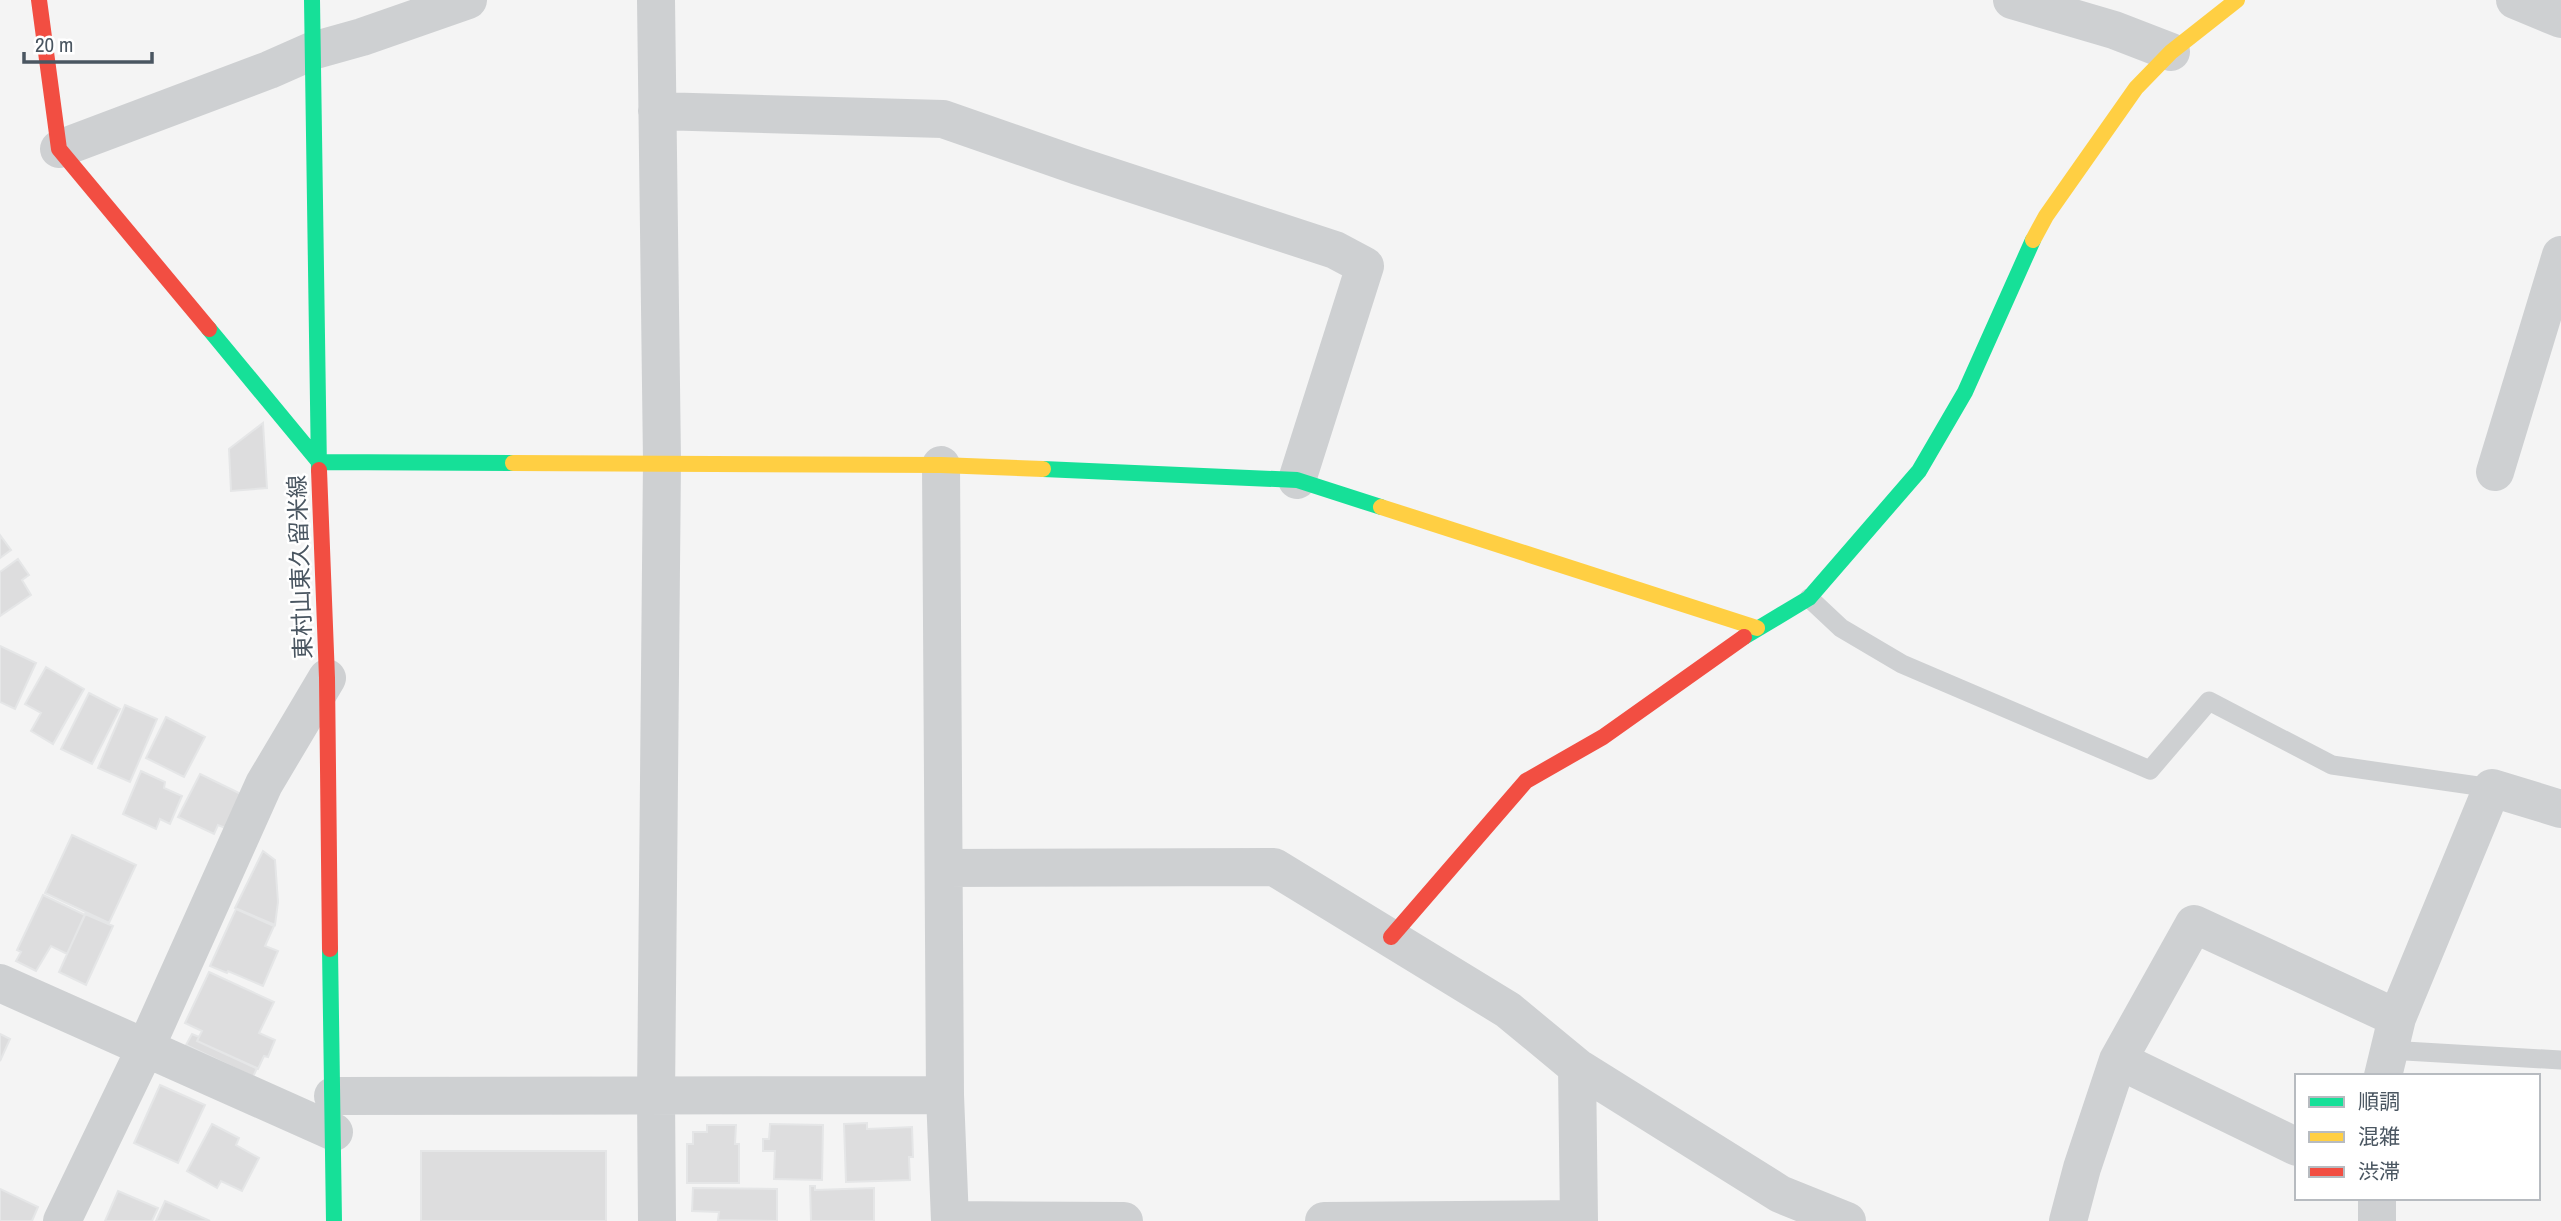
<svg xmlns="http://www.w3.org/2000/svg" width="2561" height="1221" viewBox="0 0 2561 1221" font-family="'Archivo Narrow','Noto Sans JP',sans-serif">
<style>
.building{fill:#ddddde;stroke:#e5e6e7;stroke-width:2}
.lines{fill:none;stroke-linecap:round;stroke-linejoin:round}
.lane{stroke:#ced0d2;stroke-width:19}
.street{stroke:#ced0d2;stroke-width:38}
.fast{stroke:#16e098;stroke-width:16}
.slow{stroke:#ffcf43;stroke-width:16}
.jam{stroke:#f24e42;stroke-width:16}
.labels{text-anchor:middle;stroke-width:5;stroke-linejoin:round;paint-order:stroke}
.street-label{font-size:23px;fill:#4a5661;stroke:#fff}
</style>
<rect width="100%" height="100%" fill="#f4f4f4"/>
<!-- building -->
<path class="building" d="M263 423 267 488 231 491 229 449Z
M0 535 11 550 0 558Z
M18 559 29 575 22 580 31 595 0 616V572Z
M0 646 36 663 15 709 0 702Z
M46 667 84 689 53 744 31 731 41 713 25 704Z
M89 693 120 709 92 764 61 749Z
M125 705 157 719 130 782 98 768Z
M166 717 205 737 184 777 146 758Z
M141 771 165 782 164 788 182 796 170 824 160 819 156 829 123 814Z
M200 774 241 794 225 828 218 825 214 834 178 817Z
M72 835 136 865 109 923 45 893Z
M263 851 275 860 278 902 275 925 235 908Z
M43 895 85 915 67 954 51 946 36 971 16 961 21 952 17 950Z
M236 909 274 926 265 946 278 951 263 986 228 971 227 973 210 966Z
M85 914 113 926 86 985 59 972Z
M209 972 274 1002 259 1033 275 1040 268 1057 264 1056 258 1069 197 1041 202 1031 185 1023Z
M0 1034 10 1039 0 1061Z
M192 1034 199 1037 197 1041 257 1068 253 1077 186 1045Z
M160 1085 205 1105 178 1163 134 1143Z
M867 1123V1129L912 1127 913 1157H909L910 1180 846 1182 844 1124Z
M212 1124 239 1138 236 1145 259 1158 242 1191 221 1181 217 1188 187 1171Z
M770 1124 823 1125 822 1180 774 1179 775 1151H763V1139H769Z
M707 1125H736L735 1144H739V1183H687V1144H693V1132H707Z
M421 1151H606V1221H421Z
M810 1186H815V1190L874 1188V1221H811Z
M693 1188 777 1189V1221L718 1220 719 1212 692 1211Z
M0 1189 38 1207 32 1221H0Z
M118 1191 158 1208 152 1221H105Z
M165 1201 210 1221H156Z"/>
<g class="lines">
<!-- lane -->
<path class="lane" d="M1809 598 1841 628 1902 664 2150 770 2209 701 2332 765 2492 788
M2388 1050 2561 1060"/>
<!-- street -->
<path class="street" d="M656 0 662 461 656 1097 657 1221
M2012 0 2114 30 2171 52
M2515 0 2561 19
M657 111 943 119 1078 166 1335 250 1365 266 1297 480
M59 149 269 70 312 51 362 37 468 0
M941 465 945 1095 950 1221
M2495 472 2561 255
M944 868 1274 867 1508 1010 1577 1067 1780 1194 1847 1221
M0 983 334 1132
M2118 1060 2297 1147
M1577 1067 1579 1221
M2383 1076 2397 1018 2492 788 2561 809
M333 1096 945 1095
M2377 1198V1221
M950 1220 1124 1221
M62 1221 145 1049 264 784 327 678
M1324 1221 1579 1219
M2068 1221 2082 1168 2118 1060 2194 924 2397 1018"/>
<!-- fast -->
<path class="fast" d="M312 0 319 470
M209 329 319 462 513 463
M1043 469 1297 480 1381 507
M1744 637 1809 598 1919 471 1965 392 2033 240
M330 949 334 1221"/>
<!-- slow -->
<path class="slow" d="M2033 240 2046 216 2136 88 2171 52 2237 0
M513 463 941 465 1043 469
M1381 507 1757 628"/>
<!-- jam -->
<path class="jam" d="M39 0 59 149 209 329
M319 470 327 678 330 949
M1391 937 1526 781 1603 737 1744 637"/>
</g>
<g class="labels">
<!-- street labels -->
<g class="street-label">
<text transform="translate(300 567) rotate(-92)" y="8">東村山東久留米線</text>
</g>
</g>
<!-- legend -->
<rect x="2295" y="1074" width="245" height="126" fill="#ffffff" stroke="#b7bbc0" stroke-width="2"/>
<rect x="2309" y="1097" width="35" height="10" fill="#16e098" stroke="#b7bbc0" stroke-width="2"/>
<text x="2358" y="1109" font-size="21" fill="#4a5661">順調</text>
<rect x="2309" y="1132" width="35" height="10" fill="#ffcf43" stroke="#b7bbc0" stroke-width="2"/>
<text x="2358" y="1144" font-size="21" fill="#4a5661">混雑</text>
<rect x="2309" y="1167" width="35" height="10" fill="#f24e42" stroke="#b7bbc0" stroke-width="2"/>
<text x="2358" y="1179" font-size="21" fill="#4a5661">渋滞</text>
<!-- scale -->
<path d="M24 52v10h128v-10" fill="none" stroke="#4a5661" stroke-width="3.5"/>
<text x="35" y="52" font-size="21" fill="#4a5661" stroke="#ffffff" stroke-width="5" paint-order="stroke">20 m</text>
</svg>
